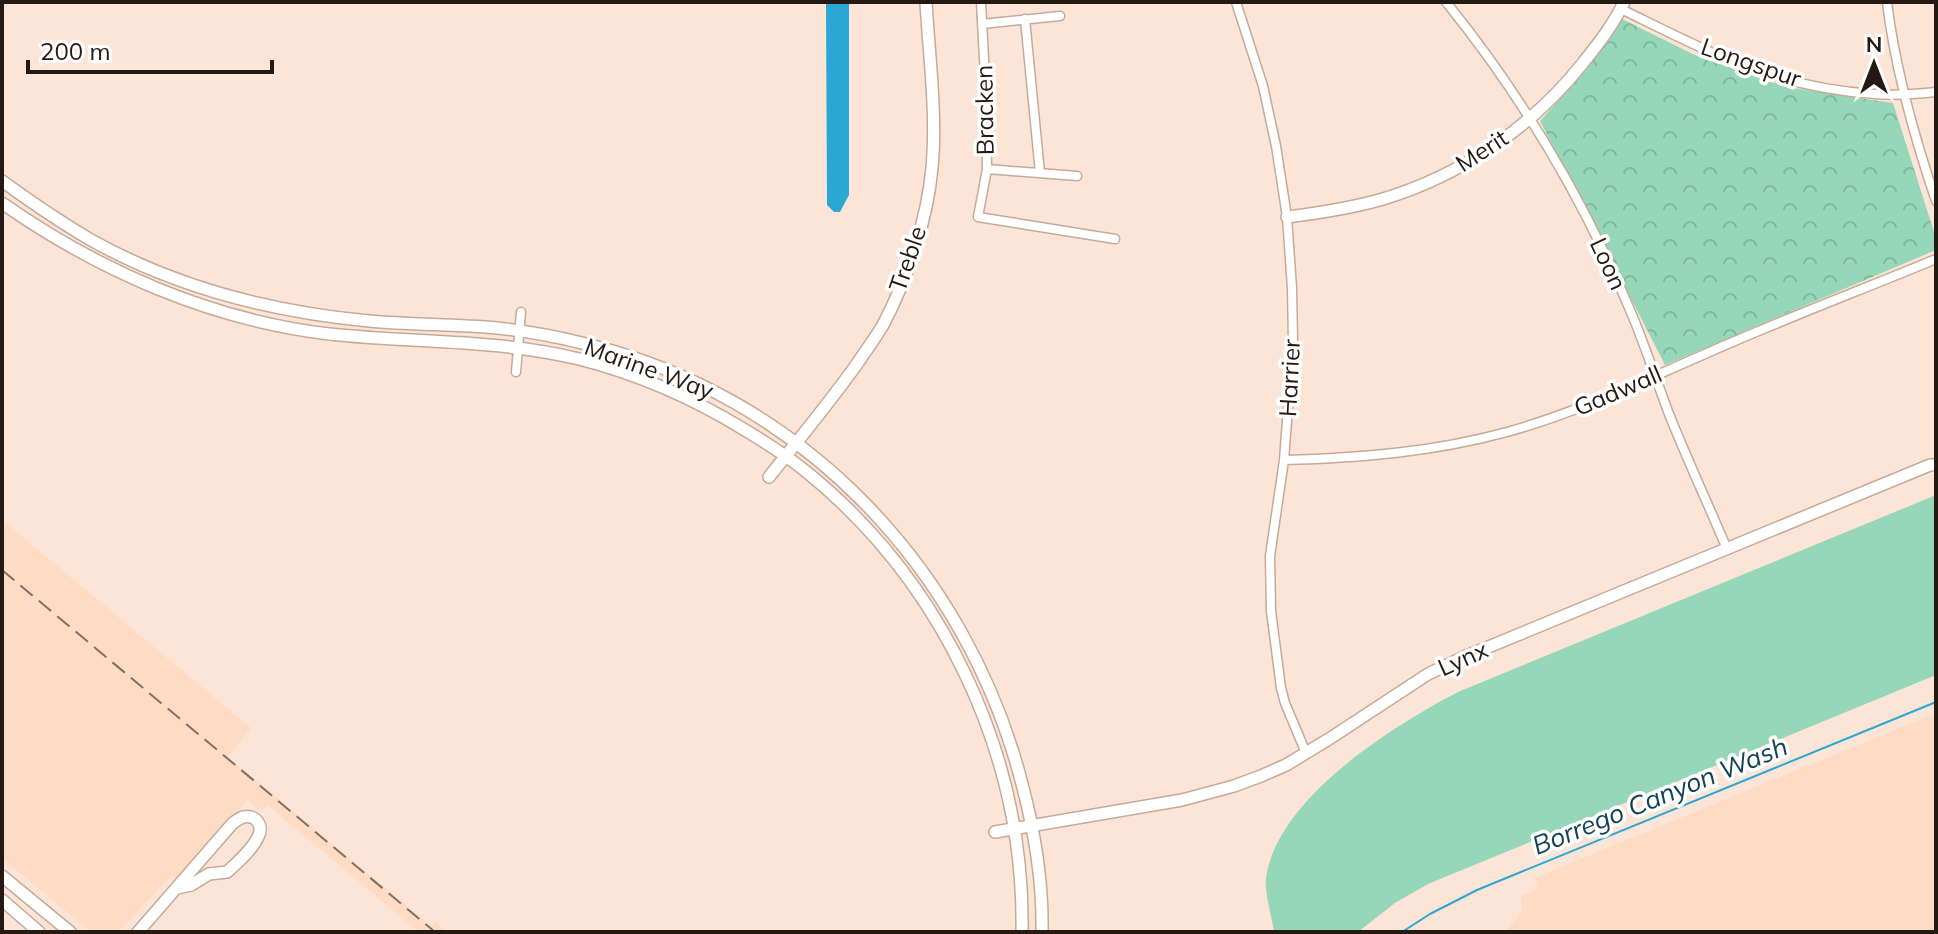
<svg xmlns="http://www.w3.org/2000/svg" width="1938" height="934" viewBox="0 0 1938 934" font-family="Mulish,sans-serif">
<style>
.built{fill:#ffdbc3}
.green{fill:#96d7ba}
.park{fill:url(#park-crowns)}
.water{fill:#2ba7d3}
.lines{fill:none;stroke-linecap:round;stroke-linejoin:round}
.stream{stroke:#2ba7d3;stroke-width:2}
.street-casing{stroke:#c6aa98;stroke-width:11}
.secondary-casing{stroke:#c6aa98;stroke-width:14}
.street{stroke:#fff;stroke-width:8}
.secondary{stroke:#fff;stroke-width:11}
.rail{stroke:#807066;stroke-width:2;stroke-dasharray:16 8;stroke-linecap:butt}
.labels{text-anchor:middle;stroke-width:7;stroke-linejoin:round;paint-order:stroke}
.street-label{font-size:24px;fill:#241a13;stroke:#fff}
.water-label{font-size:26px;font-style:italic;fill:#114355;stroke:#fff}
</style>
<defs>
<pattern id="park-crowns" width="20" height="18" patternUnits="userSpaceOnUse" patternTransform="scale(2)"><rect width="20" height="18" fill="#96d7ba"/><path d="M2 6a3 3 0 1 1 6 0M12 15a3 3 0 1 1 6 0" fill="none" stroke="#81b89f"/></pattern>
</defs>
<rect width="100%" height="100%" fill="#fce5d6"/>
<!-- built -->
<path class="built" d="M2 520 251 728 228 757 431 926 435 922 447 932H419L267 805 263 809 259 810 248 800 179 880 172 875 118 932H91L2 858Z
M1936 713V932H1505L1522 912 1521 896 1538 889 1534 878Z"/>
<!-- green -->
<path class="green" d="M1936 495V675L1428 884 1395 903 1358 932H1274C1272 918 1264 890 1266 878 1277 798 1393 726 1458 692Z"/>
<!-- park -->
<path class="park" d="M1622 19 1697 56 1786 87 1893 103 1936 238V250L1665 365 1540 121 1589 66Z"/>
<!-- water -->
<path class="water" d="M826 2H849V195L840 212H834L827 205Z"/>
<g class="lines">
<!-- stream -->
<path class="stream" d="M1402 932 1430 914 1477 890 1936 702"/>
<!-- street casing -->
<g class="street-casing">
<path id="street" d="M981 2 986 96 987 169 978 217 1115 239
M1236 2 1263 86 1276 146 1287 217 1292 288 1293 342 1284 460 1270 556 1271 611 1281 688 1285 703 1306 753
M1446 2C1523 97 1586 204 1633 317 1646 349 1657 382 1669 414 1687 459 1708 504 1727 549
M1887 2C1895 70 1914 136 1936 201
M1621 9C1654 25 1687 42 1720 56 1768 77 1823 91 1875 94 1895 96 1916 94 1936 92
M1025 19 1040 173
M982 24 1060 16
M987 169 1077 176
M516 372 521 312
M1284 460C1360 458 1434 452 1507 432 1576 413 1640 382 1705 354 1781 320 1859 291 1936 259"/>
</g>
<!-- secondary casing -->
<g class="secondary-casing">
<path id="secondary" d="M2 181C31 202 60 222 91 240 177 288 272 312 369 321 412 325 455 324 497 328 526 331 554 336 582 343 801 394 967 569 1022 784 1035 833 1043 881 1042 932
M2 203C99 271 211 320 329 334 413 343 497 339 579 359 638 374 693 398 745 430 765 442 785 455 803 469 942 580 1025 754 1022 932
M1287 217C1319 213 1352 208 1383 199 1462 175 1532 127 1583 63 1598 44 1614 24 1624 2
M769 477C799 439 831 401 859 361 867 349 876 337 883 325 908 277 927 221 932 168 937 113 929 56 926 2
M995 832 1182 800 1234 786 1261 776 1286 765 1329 739 1428 674 1464 657 1930 465H1936
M2 876 70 932
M2 900 39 932
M138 932 232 824C234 822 240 818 243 817 256 814 264 826 258 837 252 850 237 863 227 872L209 874 191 885 177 888"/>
</g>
<!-- street -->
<use href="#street" class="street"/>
<!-- secondary -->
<use href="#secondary" class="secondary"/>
<!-- rail -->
<path class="rail" d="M2 570 435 932"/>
</g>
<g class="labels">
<!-- street labels -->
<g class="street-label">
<text transform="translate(1751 63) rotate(19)" y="8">Longspur</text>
<text transform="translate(985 110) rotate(-91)" y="8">Bracken</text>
<text transform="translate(1482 151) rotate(-33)" y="8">Merit</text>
<text transform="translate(908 259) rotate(-71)" y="8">Treble</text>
<text transform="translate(1608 264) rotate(65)" y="8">Loon</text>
<text transform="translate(649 369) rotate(20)" y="8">Marine Way</text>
<text transform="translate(1290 378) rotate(-87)" y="8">Harrier</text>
<text transform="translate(1618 391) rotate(-23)" y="8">Gadwall</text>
<text transform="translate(1463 659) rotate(-24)" y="8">Lynx</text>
</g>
<!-- water labels -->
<g class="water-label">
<text transform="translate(1660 796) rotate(-22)" y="9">Borrego Canyon Wash</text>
</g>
</g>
<!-- border -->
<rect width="1938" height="934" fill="none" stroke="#241a13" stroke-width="8"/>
<!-- north arrow -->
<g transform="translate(1874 64)" stroke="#ffffff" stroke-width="6" paint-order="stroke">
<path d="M0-6L14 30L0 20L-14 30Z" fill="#241a13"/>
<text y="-12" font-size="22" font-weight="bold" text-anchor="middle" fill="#241a13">N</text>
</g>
<!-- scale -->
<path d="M28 60v12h244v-12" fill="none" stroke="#241a13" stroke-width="4"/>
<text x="40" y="60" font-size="24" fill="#241a13" stroke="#ffffff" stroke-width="6" paint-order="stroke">200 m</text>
</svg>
